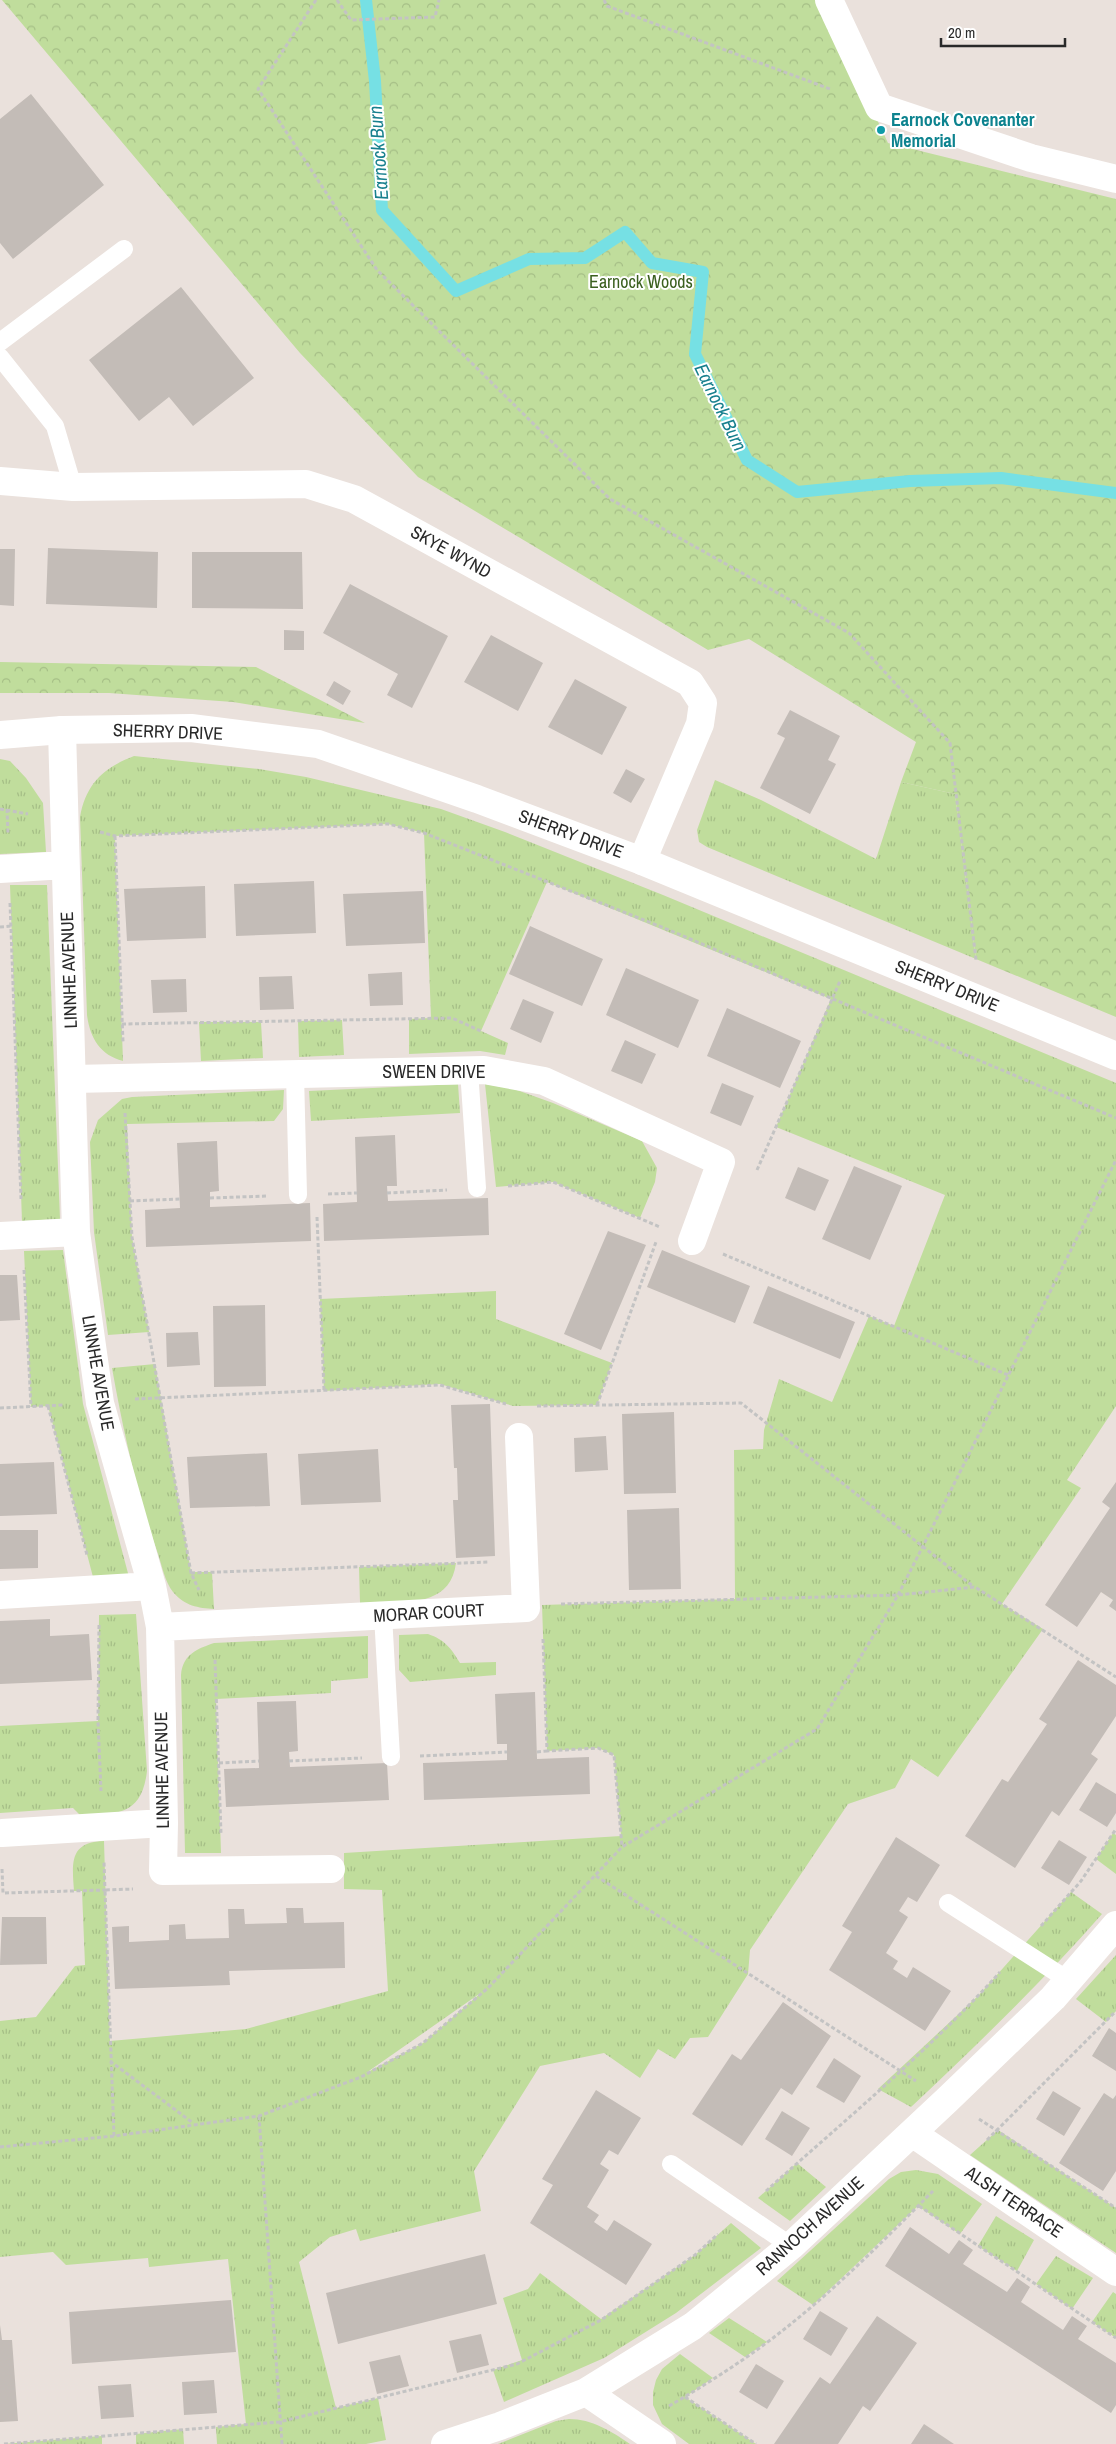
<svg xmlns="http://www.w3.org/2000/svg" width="1116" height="2444" viewBox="0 0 1116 2444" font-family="'Archivo Narrow',sans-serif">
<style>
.grass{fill:url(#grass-tufts);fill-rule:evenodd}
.forest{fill:url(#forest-crowns)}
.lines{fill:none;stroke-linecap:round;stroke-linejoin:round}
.stream{stroke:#76e0e4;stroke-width:12}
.building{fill:#c3bcb7}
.path{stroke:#c3c3c3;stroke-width:3;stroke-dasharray:4 2.5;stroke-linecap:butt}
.lane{stroke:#fff;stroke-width:18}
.street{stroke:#fff;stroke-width:28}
.secondary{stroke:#fff;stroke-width:28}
.culture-dot{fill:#0f9aa8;stroke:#fff;stroke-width:2}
.labels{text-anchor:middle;stroke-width:4;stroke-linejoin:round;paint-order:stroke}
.culture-label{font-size:18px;font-weight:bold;fill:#0d838f;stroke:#fff;text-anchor:start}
.park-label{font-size:18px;fill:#3b601f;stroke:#fff}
.street-label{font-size:18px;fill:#292929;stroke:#fff}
.water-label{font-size:19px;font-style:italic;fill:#18808e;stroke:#fff}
</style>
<defs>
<pattern id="grass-tufts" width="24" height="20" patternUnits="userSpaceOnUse" patternTransform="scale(1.25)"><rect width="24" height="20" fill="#c0dd9c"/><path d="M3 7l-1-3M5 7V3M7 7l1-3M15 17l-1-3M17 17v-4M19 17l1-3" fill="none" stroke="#a5be86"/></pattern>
<pattern id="forest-crowns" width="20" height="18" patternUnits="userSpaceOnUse" patternTransform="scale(1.25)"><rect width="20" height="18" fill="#c0dd9c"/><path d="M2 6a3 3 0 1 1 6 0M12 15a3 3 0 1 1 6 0" fill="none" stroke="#a5be86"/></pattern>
</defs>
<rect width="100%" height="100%" fill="#eae1dc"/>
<!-- grass -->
<path class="grass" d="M134 756 259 769 306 777 441 809 505 832 663 895 1116 1083V1406L1067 1480 1081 1488 1002 1604 1043 1629 938 1777 911 1759 895 1788 848 1804 750 1950 748 1974 708 2037 690 2038 675 2059 658 2049 640 2078 604 2053 540 2066 474 2171 481 2211 360 2241 356 2229 330 2237 299 2262 336 2408 378 2398 386 2440 366 2444H217L216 2427 246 2424 228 2259 149 2267 148 2258 66 2265 53 2252 0 2257V2021L36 2017 75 1966 85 1965 82 1891H74C72 1863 69 1842 104 1841L110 2041 246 2029 388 1991 382 1890 344 1889V1853L621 1836 614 1755 598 1748 547 1751 542 1605 735 1599 734 1450 763 1449 764 1430 779 1379 832 1402 869 1316 894 1326 945 1195 776 1127 831 999 547 882 481 1031 508 1043 505 1055 480 1051 409 1054V1019L431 1018 424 833 388 824 115 836 123 1061C100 1055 90 1038 87 1015L80 817C86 784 103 768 134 756ZM482 1992 423 2043 366 2073Z
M0 759 10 761 26 778 43 803 46 852 0 854Z
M715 780 761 800 876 859 901 782 955 794 976 959 707 847 699 842 697 830Z
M10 885H47L60 1219 22 1221Z
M342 1020 344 1055 299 1057 298 1021Z
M199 1022H261L263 1058 201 1061Z
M458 1084 460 1113 311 1121 309 1091Z
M485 1084 514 1089 553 1103 642 1141 657 1168 655 1182 640 1218 553 1182 496 1187Z
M284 1090 283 1109 274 1121 127 1124 132 1237 149 1332 108 1335 94 1232 90 1142 98 1120 122 1099 132 1097Z
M63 1250 83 1404 129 1577H93L48 1406 31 1407 24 1251Z
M496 1291V1319L612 1363 597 1405 513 1406 440 1384 324 1391 320 1299Z
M155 1364 191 1572H212L214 1609C198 1608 185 1606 173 1592 165 1582 162 1566 158 1554 137 1494 123 1430 112 1368Z
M456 1563C450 1611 397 1601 360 1603L359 1567Z
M136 1614 147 1771C142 1814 119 1814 82 1817L73 1808 0 1813V1726L98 1721 99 1615Z
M428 1634C445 1640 451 1648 460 1663L496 1662V1675L410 1682 399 1670V1635Z
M368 1636V1678L331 1681V1693L216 1699 221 1853H185L181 1675C183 1654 197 1649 214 1643Z
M1113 1833 1116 1835V1874L1096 1859Z
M1071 1892 1102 1914C1042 1982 977 2045 911 2107L878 2089 979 1995Z
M1116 1955V2011L1106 2022 1076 1999Z
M998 2130 1116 2208V2253L970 2155Z
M797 2163 826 2187 790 2221 758 2198Z
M916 2170 938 2174 982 2204 960 2234 918 2206 813 2305 777 2281 889 2179 901 2172Z
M996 2216 1034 2240 1017 2271 978 2246Z
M731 2223 761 2248 676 2313 604 2358 504 2402 493 2370 522 2360 503 2298 528 2289 540 2273 601 2319 695 2255Z
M1056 2256 1093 2278 1072 2309 1036 2284Z
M1113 2292 1116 2294V2338L1092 2322Z
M729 2318 767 2342 745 2357 709 2333Z
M680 2354 713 2378 685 2397 756 2444H689L662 2424 653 2405V2392L656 2380 662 2369Z
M569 2419C592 2419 611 2431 630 2444H498L556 2421Z
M183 2429 184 2444H136V2434Z
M102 2436V2444H4Z"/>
<!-- forest -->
<path class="forest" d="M2 0H821L888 143 1116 199V1017L976 959 955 794 901 782 916 742 749 639 708 650 418 477 300 353Z
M0 662 256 667 365 723 233 702 109 693H0Z"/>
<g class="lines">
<!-- stream -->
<path class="stream" d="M366 0 375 81 382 210 456 291 529 259 585 258 625 232 652 263 703 272 695 354 747 460 797 492 910 481 1001 478 1116 493"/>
</g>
<!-- building -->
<path class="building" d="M31 94 104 185 13 259 0 243V119Z
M181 287 254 378 193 426 169 397 139 421 89 360Z
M48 548 158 552 157 608 46 604Z
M0 549H15L14 606 0 605Z
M192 552H302L303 609 192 608Z
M350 584 448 636 412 708 387 695 398 674 323 633Z
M284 630 304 631V650H284Z
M491 635 543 663 518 711 464 682Z
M575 679 627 707 602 755 548 727Z
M334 681 351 691 343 705 326 695Z
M790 710 840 736 828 760 836 764 810 814 760 788 785 738 777 734Z
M626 769 645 779 631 803 613 793Z
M314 881 316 933 236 936 234 884Z
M205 886 206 938 127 941 124 889Z
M423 891 425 943 346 946 343 894Z
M530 926 603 959 582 1006 509 974Z
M626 968 699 1000 678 1048 606 1015Z
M402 972 403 1005 370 1006 368 974Z
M292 976 294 1009 260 1010 259 977Z
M186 979 187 1012 153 1013 151 980Z
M523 999 554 1012 541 1043 510 1029Z
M727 1008 801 1041 780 1088 707 1056Z
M625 1040 656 1054 642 1084 611 1071Z
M722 1083 754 1096 741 1126 710 1113Z
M395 1135 397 1186H387L388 1201 488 1198 489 1235 324 1241 323 1204 357 1202 355 1137Z
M217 1141 219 1191 210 1192V1207L310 1203 311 1241 146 1247 145 1210 180 1208 177 1143Z
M854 1166 902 1186 870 1260 822 1239Z
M798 1167 829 1180 815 1211 785 1198Z
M608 1231 646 1245 601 1350 564 1334Z
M662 1250 750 1286 735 1323 647 1287Z
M0 1275H17L20 1320 0 1321Z
M768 1286 855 1322 840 1359 753 1323Z
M265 1305 266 1386 214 1387 213 1306Z
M198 1332 200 1365 167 1367 166 1333Z
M490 1404 495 1556 456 1558 453 1500H458L457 1468H454L451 1405Z
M674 1412 676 1493 624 1494 622 1414Z
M606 1436 608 1470 575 1472 574 1438Z
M378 1449 381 1502 301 1505 298 1454Z
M267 1453 270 1506 190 1508 187 1457Z
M54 1462 57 1514 0 1516V1464Z
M1116 1482V1611L1109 1606 1113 1600 1101 1592 1077 1627 1045 1605 1110 1508 1102 1502Z
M679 1508 681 1589 629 1590 627 1510Z
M0 1530H38V1568L0 1569Z
M50 1619V1636L89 1634 92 1680 0 1684V1621Z
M1078 1660 1116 1685V1716L1091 1754 1098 1759 1059 1816 1052 1811 1015 1868 965 1836 1002 1779 1008 1782 1047 1724 1039 1719Z
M535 1692 537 1759 589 1757 590 1794 424 1800 423 1763 507 1760V1744H497L495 1694Z
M296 1701 298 1751 289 1752 290 1767 387 1763 389 1800 226 1807 224 1769 259 1768 257 1702Z
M1096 1782 1116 1794V1813L1107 1827 1079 1810Z
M896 1837 940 1865 917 1902 908 1897 899 1911 908 1917 886 1953 898 1961 893 1969 907 1978 913 1967 951 1991 925 2031 829 1970 852 1932 842 1926Z
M1059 1840 1087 1857 1069 1885 1041 1868Z
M286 1908H303L304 1923 344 1922 345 1968 229 1971 230 1985 115 1989 112 1927 129 1926V1942L169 1940V1925L185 1924 186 1939 229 1938 228 1909H244L245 1924 287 1923Z
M2 1917H46L47 1964 0 1965Z
M783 2002 831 2036 792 2095 781 2088 742 2146 692 2114 732 2054 741 2060Z
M1109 2028 1116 2033V2071L1092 2056Z
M834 2058 861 2076 844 2103 816 2087Z
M596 2090 641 2118 618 2155 609 2150 600 2164 609 2170 587 2207 599 2215 594 2222 607 2231 614 2220 652 2244 626 2285 530 2223 553 2185 542 2179Z
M1053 2091 1081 2108 1064 2136 1036 2119Z
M1104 2093 1113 2099 1116 2095V2171L1103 2191 1059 2163Z
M782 2111 810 2128 792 2156 765 2139Z
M910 2227 949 2254 959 2240 973 2250 963 2264 1007 2292 1017 2278 1030 2287 1021 2302 1063 2330 1072 2316 1087 2326 1078 2339 1116 2363V2405L1111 2413 885 2266Z
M485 2254 497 2304 338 2344 326 2293Z
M231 2300 236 2352 72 2364 69 2312Z
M820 2311 848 2328 831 2356 803 2339Z
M877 2316 917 2343 870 2411 863 2406 838 2444H774L820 2377 830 2384Z
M0 2325 2 2340H12L18 2421 0 2422Z
M481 2334 489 2365 457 2373 449 2341Z
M400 2355 409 2386 377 2394 369 2362Z
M756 2364 784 2381 767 2409 739 2392Z
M214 2380 217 2413 184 2415 182 2382Z
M131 2384 134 2417 101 2419 98 2386Z
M924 2424 954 2444H911Z"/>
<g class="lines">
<!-- path -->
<path class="path" d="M316 0 258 89 377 270 610 499 849 633 950 743 976 960
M337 0 351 20 435 17 439 0
M604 0 607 6 830 89
M0 809 28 814
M7 809 8 834
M100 832 115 836 388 824 424 833 664 928 1116 1118
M115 836 123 1042
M10 903 21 1199
M0 927 11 926
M122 1024 452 1018 483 1032
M125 1113 132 1237 191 1573 199 1590
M757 1170 840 981
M508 1186 553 1182 660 1227
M387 1193 447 1190
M328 1194 357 1193
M210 1198 267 1196
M130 1201 180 1199
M317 1217 324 1391
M723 1254 1008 1375
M24 1270 31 1407
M135 1399 440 1385 506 1404
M597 1405 656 1242
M48 1406 87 1555
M537 1406 741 1403 974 1587
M0 1408 64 1405
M191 1573 489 1562
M561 1604 898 1595 975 1587 1116 1677
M99 1625 98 1721 101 1791
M543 1639 547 1751 598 1748 614 1755 622 1847
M215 1660 221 1834
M537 1752 547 1751
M420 1756 507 1752
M289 1761 362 1758
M219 1763 259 1761
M2 1869 3 1893 105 1890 104 1862
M596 1876 916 2081
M1041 1926 1081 1881 1116 1829
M110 2061 193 2123
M259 2116 282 2444
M979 2119 1116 2208
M114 2136 105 1890 133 1889
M987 2140 1116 2011
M0 2147 114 2136 259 2116 361 2077 423 2043 488 1988 622 1847 817 1729 898 1595 923 1546 1116 1160
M766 2191C845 2120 929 2051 1000 1972
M919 2206 1116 2338
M685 2397 756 2444
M669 2406C712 2381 754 2354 792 2323 842 2283 888 2236 933 2191
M4 2444 279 2422 517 2364 601 2320 695 2255 718 2234"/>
<!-- lane -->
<path class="lane" d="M0 342 124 249
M0 357 55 426 73 487
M469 1070 477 1188
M295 1074 298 1195
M383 1615 391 1757
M948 1903 1068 1980
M671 2164 791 2246"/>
<!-- street -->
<path class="street" d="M829 0 879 107 1031 158 1116 179
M0 481 73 487 306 484 354 499 690 683 703 703 700 724 642 861
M62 730 76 1232 100 1403 152 1586 160 1627 164 1823 163 1871 331 1869
M0 869 65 865
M73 1079 484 1070 544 1081 721 1162 692 1241
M0 1236 76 1232
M0 1595 152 1586
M160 1627 526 1608 519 1437
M2 1833 164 1823
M912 2133 1116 2272
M586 2392 662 2444
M445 2444 500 2426 586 2392 693 2326 791 2246 947 2100 1053 1998 1116 1925"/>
<!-- secondary -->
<path class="secondary" d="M0 735 62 730 191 728 318 744 477 799 642 861 1116 1056"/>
</g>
<!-- markers -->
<circle class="culture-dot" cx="881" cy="130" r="5"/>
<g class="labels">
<!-- culture labels -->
<g class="culture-label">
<text x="891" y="126">Earnock Covenanter<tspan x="891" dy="21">Memorial</tspan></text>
</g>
<!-- park labels -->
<g class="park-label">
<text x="641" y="288">Earnock Woods</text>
</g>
<!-- street labels -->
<g class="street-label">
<text transform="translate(451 552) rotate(29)" y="6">SKYE WYND</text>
<text transform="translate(168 732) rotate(2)" y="6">SHERRY DRIVE</text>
<text transform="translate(571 834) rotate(20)" y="6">SHERRY DRIVE</text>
<text transform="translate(69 970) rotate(-92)" y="6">LINNHE AVENUE</text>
<text transform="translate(947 986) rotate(22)" y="6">SHERRY DRIVE</text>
<text x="434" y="1078">SWEEN DRIVE</text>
<text transform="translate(98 1373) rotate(80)" y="6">LINNHE AVENUE</text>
<text transform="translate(429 1613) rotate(-3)" y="6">MORAR COURT</text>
<text transform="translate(162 1770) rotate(-91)" y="6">LINNHE AVENUE</text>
<text transform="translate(1014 2202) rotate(34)" y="6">ALSH TERRACE</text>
<text transform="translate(810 2226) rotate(-42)" y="6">RANNOCH AVENUE</text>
</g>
<!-- water labels -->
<g class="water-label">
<text transform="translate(378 153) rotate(-94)" y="7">Earnock Burn</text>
<text transform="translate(721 407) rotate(64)" y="7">Earnock Burn</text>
</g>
</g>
<!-- scale -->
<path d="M941 38v8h124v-8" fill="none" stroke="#292929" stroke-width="2.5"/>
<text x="948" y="38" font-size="15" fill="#292929" stroke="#ffffff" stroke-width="4" paint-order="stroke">20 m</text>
</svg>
